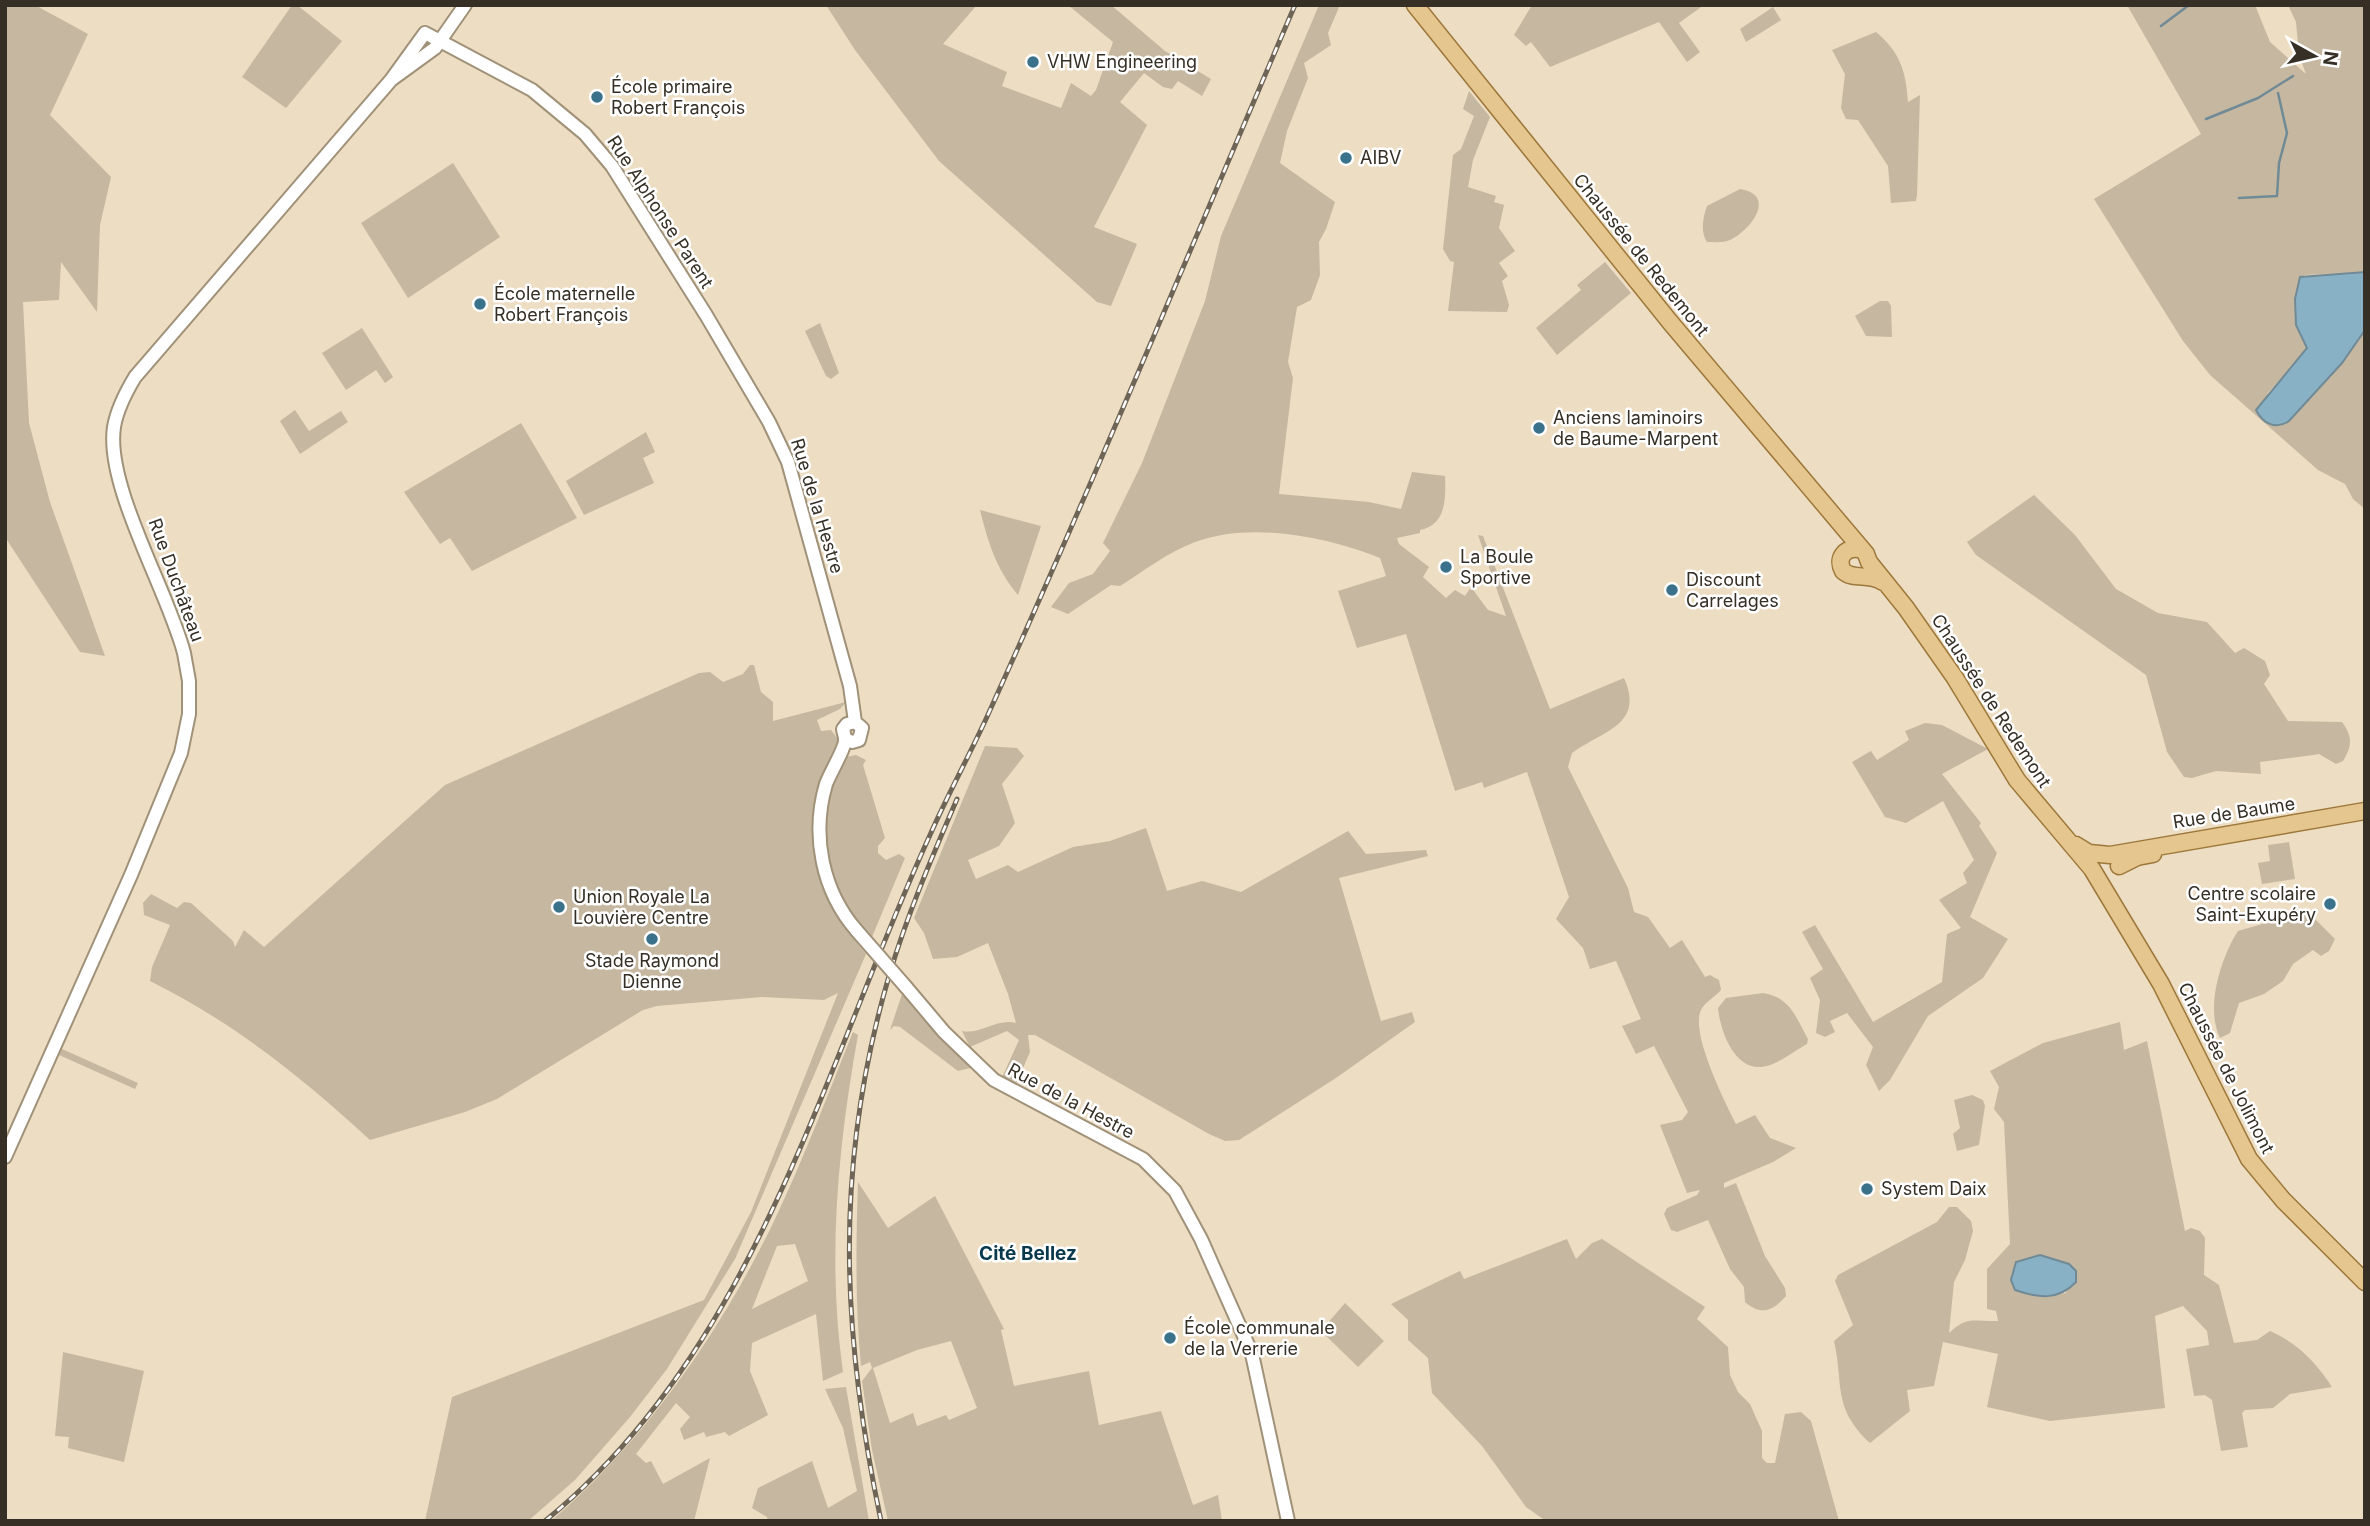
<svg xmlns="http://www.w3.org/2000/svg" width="2370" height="1526" viewBox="0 0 2370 1526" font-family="Inter,sans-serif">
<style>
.green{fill:#c6b7a0;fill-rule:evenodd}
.water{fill:#89b1c6;stroke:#708a96;stroke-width:2}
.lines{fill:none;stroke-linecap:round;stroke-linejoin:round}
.stream{stroke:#708a96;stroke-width:2.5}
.minor-casing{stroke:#a09179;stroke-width:16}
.major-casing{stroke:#9d783a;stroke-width:19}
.minor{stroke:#fff;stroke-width:12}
.major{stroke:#e6c68f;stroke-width:16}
.rail-casing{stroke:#6e6556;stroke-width:5}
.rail{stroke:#fff;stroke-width:2.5;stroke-dasharray:8;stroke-linecap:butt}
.minor-bridge-casing{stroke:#a09179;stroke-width:16;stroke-linecap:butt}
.minor-bridge{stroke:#fff;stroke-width:12}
.poi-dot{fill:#3a728c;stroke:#fff;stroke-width:2.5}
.labels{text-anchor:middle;stroke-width:5;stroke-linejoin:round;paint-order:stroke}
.poi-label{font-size:18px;fill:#352f25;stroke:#fff;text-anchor:start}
.street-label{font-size:18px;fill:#352f25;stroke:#fff}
.neighbourhood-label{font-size:19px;font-weight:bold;fill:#08394d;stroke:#fff}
</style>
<rect width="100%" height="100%" fill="#edddc3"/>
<!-- green -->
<path class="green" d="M5 5H35L88 34 50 115 111 177 100 225 97 312 61 262 59 300 23 302 29 423 50 502 105 656 80 652 5 537Z
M292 5H297L342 41 286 108 242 77Z
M826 5H977L943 44 1007 72 1002 86 1061 108 1071 83 1091 96 1096 90 1113 42 1068 5H1111L1165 51 1211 79 1202 96 1178 81 1172 89 1163 87 1144 73 1120 102 1147 125 1094 227 1137 244 1111 306 1097 302 939 161 855 50Z
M1319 5H1340L1328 33 1331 45 1304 63 1308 78 1287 131 1280 163 1335 202 1326 229 1319 242 1320 275 1311 300 1297 307 1288 362 1293 378 1279 494 1369 502 1401 509 1412 472 1445 476C1446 499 1446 525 1420 530V533L1397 538 1399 544 1429 567 1423 577 1446 598 1455 590 1465 596 1471 587 1488 610 1506 616 1478 535 1483 536 1550 709 1624 678C1645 725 1603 730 1572 753L1568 767 1628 888 1634 912 1648 917 1670 948 1682 940 1705 977 1710 975 1719 980 1721 990C1715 997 1705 1002 1701 1010 1690 1033 1725 1102 1736 1124L1755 1115 1770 1138 1796 1148 1773 1162 1724 1183V1188L1736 1183 1765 1256 1785 1288 1786 1296C1773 1311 1761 1316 1745 1302L1744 1287 1730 1269 1708 1220 1677 1232 1671 1230 1664 1214 1667 1208 1697 1195 1700 1190 1687 1193 1660 1125 1682 1120 1688 1112 1654 1046 1636 1054 1622 1026 1641 1019 1616 961 1590 969 1583 948 1556 919 1569 897 1527 772 1484 788 1482 782 1455 791 1406 634 1357 648 1338 591 1386 576 1380 558C1327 537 1251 521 1195 542 1168 552 1144 571 1120 586L1111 585 1068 614 1051 607 1069 583 1093 574 1110 551 1103 543 1142 463 1205 301 1221 236Z
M1532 5H1704L1679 23 1700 52 1687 62 1659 22 1550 67 1531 42 1526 46 1514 35Z
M2127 5H2255L2270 42 2306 74 2299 55 2296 22 2288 5H2365V272L2304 275 2295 299 2296 325 2307 349 2267 394 2318 387 2342 363 2365 330V509L2353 499 2345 484 2318 470 2210 375 2183 341 2094 199 2201 134Z
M1773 7 1781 20 1746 42 1740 29Z
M1876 32C1900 52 1906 71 1908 102L1920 95 1917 195 1916 201 1891 203 1888 166 1858 120 1846 119 1841 108 1845 74 1832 50Z
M1469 91 1490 117 1473 160 1468 187 1496 196 1494 202 1504 205 1499 228 1515 251 1499 263 1508 276 1502 281 1509 305 1507 312 1448 311 1454 262 1450 261 1443 249 1453 155 1461 149 1474 116 1463 109Z
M453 163 500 237 408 298 361 223Z
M1740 189C1778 195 1750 231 1730 240 1724 243 1715 242 1707 242 1700 232 1703 217 1707 206Z
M1605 262 1631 293 1557 355 1536 328 1581 290 1577 285Z
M1880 301H1888L1891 306 1892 337 1866 336 1855 316Z
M820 323 839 373 831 379 826 376 805 331Z
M362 328 393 377 385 383 376 370 346 390 322 353Z
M295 410 309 431 341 411 348 422 300 454 280 421Z
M521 423 577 518 472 571 450 538 440 544 404 492Z
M646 432 655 452 643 458 654 483 584 515 566 481Z
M2034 495 2075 535 2116 589 2158 613 2207 622 2235 653 2244 648 2265 661 2270 675 2264 684 2288 721 2342 722C2353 737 2352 746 2343 761L2336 764 2319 754 2313 755 2260 762 2261 774 2216 771 2192 778 2184 777 2167 752 2146 675 1976 555 1967 542Z
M980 510 1041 526 1018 595C996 569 988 542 980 510Z
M750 665H754L761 692 773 702V721L846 702 840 709 817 720 821 731 831 730 837 738 840 758 856 755 866 760 863 765 885 838 878 846V853L886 860 899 854 905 858 872 937 865 929 847 919 814 828C815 878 834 916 866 954L735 1259 667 1369 630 1417 575 1480 528 1521H425L452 1397 704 1300 751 1212 838 993 824 1000 762 997 657 1006 643 1010 497 1099 465 1112 370 1140C303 1078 233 1022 150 981L152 967 170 925 144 915 143 903 151 894 177 908 184 902 191 903 233 941 235 947 244 930 264 947 445 785 699 673 710 672 723 682 743 674Z
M1925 723 1942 725 1988 749 1942 774 1981 823 1979 826 1997 853 1970 917 2008 939 1983 978 1928 1016 1890 1080 1879 1091 1866 1065 1873 1047 1847 1013 1830 1021 1835 1032 1825 1037 1816 1033 1820 1000 1810 978 1823 969 1802 932 1815 925 1873 1022 1942 982 1947 934 1961 928 1939 900 1967 883 1963 873 1974 860 1943 801 1906 823 1885 817 1852 762 1871 751 1877 760 1909 740 1905 731Z
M985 746 1017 748 1024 756 1002 784 1015 823 999 846 968 860 976 879 1008 865 1018 872 1073 847 1110 841 1146 828 1167 891 1202 881 1241 892 1348 831 1366 854 1426 850 1428 856 1339 878 1381 1021 1412 1012 1415 1022 1336 1078 1239 1140 1225 1141 1209 1134 1035 1035H1028L1030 1052 1013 1091 999 1084 1019 1040 1007 1031 970 1047 962 1031C981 1035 996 1018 1016 1023L1008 994 988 943 957 957 933 959 924 933 914 918Z
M2289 842 2295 879 2262 884 2258 863 2270 861 2268 845Z
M2307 911 2335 939 2329 951 2321 956 2313 950 2293 964 2283 981 2264 994 2239 1003 2230 1033 2220 1038C2205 1008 2221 957 2238 931Z
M1763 993C1791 998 1795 1016 1808 1039L1807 1044C1794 1051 1776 1066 1761 1067 1733 1069 1720 1029 1718 1008L1726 998Z
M902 994 978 1066 958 1071 900 1027 894 1026 890 1030Z
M2120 1022 2124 1050 2147 1041 2185 1231 2191 1228 2200 1231 2205 1238 2204 1275 2219 1285 2234 1343 2257 1340 2270 1331C2297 1343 2316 1362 2332 1387L2290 1394 2273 1408 2245 1410 2242 1413 2248 1447 2221 1451 2212 1400 2205 1395 2194 1396 2186 1349 2209 1345 2207 1331 2183 1306 2155 1316 2165 1408 2050 1421 1987 1407 1998 1354 1943 1342 1934 1386 1907 1390 1910 1411 1870 1443C1832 1407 1844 1386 1834 1341L1853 1325 1835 1281 1838 1275 1937 1222 1949 1207H1957L1971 1221 1973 1231 1965 1260 1954 1282 1949 1333C1968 1315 1973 1322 1998 1321L1996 1311 1987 1309V1269L2010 1244 2004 1122 1994 1109 1999 1087 1990 1071 2043 1043ZM2040 1255 2068 1264 2066 1293 2053 1295Z
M853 1032 858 1035C838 1146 827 1259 843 1372L823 1381 816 1314 752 1343 750 1371 768 1415 729 1436 725 1432 706 1437 704 1432 684 1440 680 1429 690 1417 676 1403 636 1454 646 1463 651 1461 663 1484 710 1458 694 1521H551C645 1441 722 1330 775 1219 804 1158 828 1094 853 1032ZM795 1244 808 1281 752 1309 777 1246Z
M62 1049 138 1083 135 1089 59 1055Z
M1972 1095 1983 1100 1985 1106 1979 1145 1957 1151 1953 1134 1960 1128 1954 1100Z
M858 1182 888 1228 935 1196 1004 1329 1001 1330 1014 1386 1089 1371 1099 1425 1161 1411 1193 1505 1218 1495 1222 1521H888L872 1450 862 1381 872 1368 870 1362 861 1366C855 1304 856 1244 858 1182ZM951 1341 977 1408 949 1420 946 1415 917 1426 913 1413 890 1423 873 1368 917 1350Z
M1567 1239 1576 1259 1592 1243 1602 1239 1705 1307 1697 1319 1728 1347 1730 1375 1738 1392 1750 1404 1762 1431V1458L1767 1463H1775L1785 1414 1801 1412 1811 1421 1839 1521H1546L1526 1507 1482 1446 1432 1393 1428 1358 1408 1340V1320L1391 1304 1460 1271 1464 1279Z
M1345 1303 1384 1341 1358 1367 1321 1331Z
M63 1352 144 1371 124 1462 68 1448 69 1437 55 1436Z
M846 1387 869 1521H768L767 1517 752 1508 758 1488 812 1461 828 1508 857 1491 843 1428 825 1389Z"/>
<!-- water -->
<path class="water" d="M2365 272V330L2342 363 2289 421C2276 430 2263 424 2256 410L2307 348 2296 325 2295 299 2300 277Z
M2040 1255 2069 1264 2076 1271V1282C2058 1301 2038 1298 2015 1290L2011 1280 2016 1262Z"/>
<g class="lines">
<!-- stream -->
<path class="stream" d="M2161 26 2189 5
M2206 119 2258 98 2293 76
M2239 198 2277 196 2279 163 2287 133 2278 93"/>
<!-- minor casing -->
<g class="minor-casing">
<path id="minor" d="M391 80 435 48 465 5
M855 722 847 724 843 729C843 732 845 735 845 739 846 747 830 773 826 784 811 835 822 891 857 931
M906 987 944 1032 994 1080 1143 1159 1175 1191 1201 1239 1252 1354 1288 1521
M5 1157 131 875 181 753 189 714V681L184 653C168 591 105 486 114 427 117 409 126 392 135 377L391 80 425 33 532 90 585 134 612 166 706 315 769 422 788 462 850 686 855 722 862 728 859 740 852 742 845 739"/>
</g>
<!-- major casing -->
<g class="major-casing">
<path id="major" d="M1415 5 1670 322 1866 554 1869 562 1906 608 1955 678 2017 780 2092 869 2161 984 2249 1159 2283 1200 2365 1282
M1859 549C1845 547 1836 558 1843 571 1854 581 1869 572 1883 582
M2076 845 2089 853 2110 855 2365 811
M2119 866 2137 857 2153 854"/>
</g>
<!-- minor -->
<use href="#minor" class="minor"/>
<!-- major -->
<use href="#major" class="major"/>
<!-- rail casing -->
<g class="rail-casing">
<path id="rail" d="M545 1521C755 1350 822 1071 930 835 947 796 968 758 986 719 1093 483 1193 243 1295 5
M881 1521C841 1331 834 1164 889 976 907 915 932 857 957 799"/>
</g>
<!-- rail -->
<use href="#rail" class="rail"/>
<!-- minor-bridge casing -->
<g class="minor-bridge-casing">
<path id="minor-bridge" d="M857 931 906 987"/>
</g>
<!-- minor-bridge -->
<use href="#minor-bridge" class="minor-bridge"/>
</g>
<!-- markers -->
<g class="poi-dot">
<circle cx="1033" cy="62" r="7"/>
<circle cx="597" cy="97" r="7"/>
<circle cx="1346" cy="158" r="7"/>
<circle cx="480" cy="304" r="7"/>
<circle cx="1539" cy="428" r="7"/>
<circle cx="1446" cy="567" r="7"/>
<circle cx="1672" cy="590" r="7"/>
<circle cx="2330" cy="904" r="7"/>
<circle cx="559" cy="907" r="7"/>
<circle cx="652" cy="939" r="7"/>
<circle cx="1867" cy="1189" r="7"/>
<circle cx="1170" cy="1338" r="7"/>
</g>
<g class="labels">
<!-- poi labels -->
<g class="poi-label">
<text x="1047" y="68">VHW Engineering</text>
<text x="611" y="93">École primaire<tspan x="611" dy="21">Robert François</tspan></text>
<text x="1360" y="164">AIBV</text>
<text x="494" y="300">École maternelle<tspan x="494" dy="21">Robert François</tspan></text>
<text x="1553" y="424">Anciens laminoirs<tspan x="1553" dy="21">de Baume-Marpent</tspan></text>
<text x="1460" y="563">La Boule<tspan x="1460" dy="21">Sportive</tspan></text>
<text x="1686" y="586">Discount<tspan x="1686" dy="21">Carrelages</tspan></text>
<text x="2316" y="900" text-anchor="end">Centre scolaire<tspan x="2316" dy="21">Saint-Exupéry</tspan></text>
<text x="573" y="903">Union Royale La<tspan x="573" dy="21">Louvière Centre</tspan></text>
<text x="652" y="967" text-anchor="middle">Stade Raymond<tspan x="652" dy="21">Dienne</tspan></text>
<text x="1881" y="1195">System Daix</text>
<text x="1184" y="1334">École communale<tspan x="1184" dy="21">de la Verrerie</tspan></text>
</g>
<!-- street labels -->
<g class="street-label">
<text transform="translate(660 212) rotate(57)" y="6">Rue Alphonse Parent</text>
<text transform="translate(1641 255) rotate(51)" y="6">Chaussée de Redemont</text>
<text transform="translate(817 506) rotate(73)" y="6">Rue de la Hestre</text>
<text transform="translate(176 580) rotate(70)" y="6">Rue Duchâteau</text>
<text transform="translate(1991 701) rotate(57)" y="6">Chaussée de Redemont</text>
<text transform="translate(2234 813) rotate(-9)" y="6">Rue de Baume</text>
<text transform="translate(2226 1068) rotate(63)" y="6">Chaussée de Jolimont</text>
<text transform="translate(1071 1101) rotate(28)" y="6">Rue de la Hestre</text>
</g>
<!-- neighbourhood labels -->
<g class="neighbourhood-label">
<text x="1028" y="1260">Cité Bellez</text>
</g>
</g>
<!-- border -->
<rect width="2370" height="1526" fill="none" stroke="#352f25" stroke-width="14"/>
<!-- north arrow -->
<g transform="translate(2314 56) rotate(98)" stroke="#ffffff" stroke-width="5" paint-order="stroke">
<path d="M0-5L12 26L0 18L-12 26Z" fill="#352f25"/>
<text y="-10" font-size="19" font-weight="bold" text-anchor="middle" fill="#352f25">N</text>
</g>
</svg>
